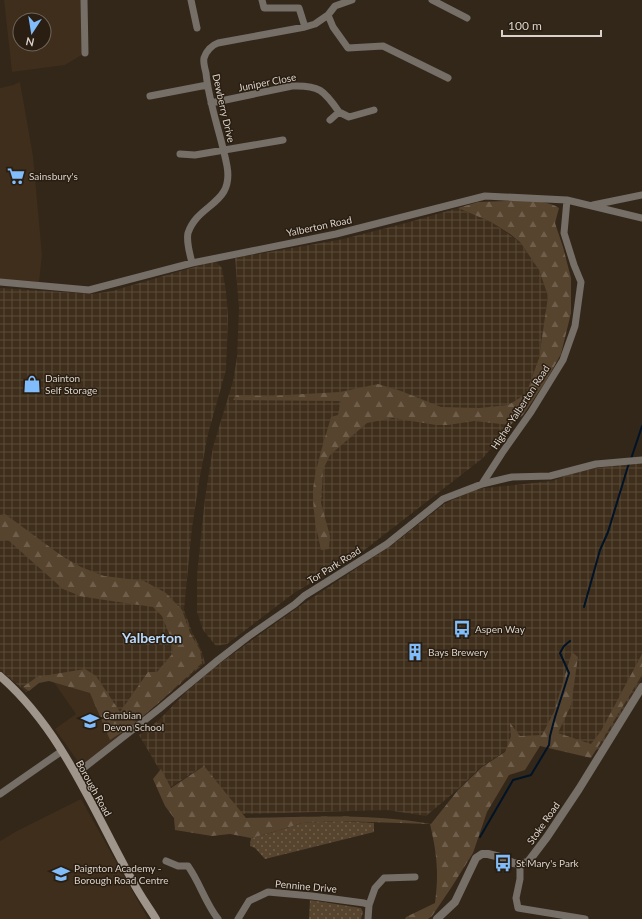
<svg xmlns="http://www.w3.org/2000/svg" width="642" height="919" viewBox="0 0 642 919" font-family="Lato,sans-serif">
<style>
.built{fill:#3e2e1b;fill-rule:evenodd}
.industrial{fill:url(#industrial-grid)}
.grass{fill:url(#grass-dots)}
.forest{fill:url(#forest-firs)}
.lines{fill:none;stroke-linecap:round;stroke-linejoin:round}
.stream{stroke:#001327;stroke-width:2}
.minor{stroke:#756f68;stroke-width:7}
.tertiary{stroke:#756f68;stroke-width:8}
.secondary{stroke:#9f958b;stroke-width:8}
.labels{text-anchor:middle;stroke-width:3;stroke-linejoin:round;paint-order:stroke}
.street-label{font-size:10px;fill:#dad2ca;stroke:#291e11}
.poi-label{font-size:10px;fill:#dad2ca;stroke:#291e11;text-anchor:start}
.district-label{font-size:14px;font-weight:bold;fill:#badbfe;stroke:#291e11}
</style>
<defs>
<pattern id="industrial-grid" width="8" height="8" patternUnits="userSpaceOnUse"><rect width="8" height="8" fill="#3e2e1b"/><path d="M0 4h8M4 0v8" fill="none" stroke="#594b3b"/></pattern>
<pattern id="grass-dots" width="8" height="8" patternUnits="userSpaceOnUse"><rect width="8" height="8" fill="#57442e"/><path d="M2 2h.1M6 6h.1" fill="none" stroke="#6f5e4b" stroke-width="1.8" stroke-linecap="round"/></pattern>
<pattern id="forest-firs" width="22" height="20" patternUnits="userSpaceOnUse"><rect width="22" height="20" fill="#57442e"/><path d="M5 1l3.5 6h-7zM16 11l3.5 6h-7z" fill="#6f5e4b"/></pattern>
</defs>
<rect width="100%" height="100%" fill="#33271a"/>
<!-- built -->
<path class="built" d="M4 0H84L85 53 65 65 12 72ZM20 20H44V44H20Z
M20 82 33 156 42 255 39 282 0 279V88L13 85Z
M51 678 94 686 122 734 81 766 55 729 76 714Z
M81 799 148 919H0V841L17 831Z"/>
<!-- industrial -->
<path class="industrial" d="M458 208 491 222 520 242 539 270 548 296 539 358 526 394 508 405 510 425 483 458 358 555 294 593 227 644 216 646 203 630 197 612V575L205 498 213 447 233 381 237 357 239 309 235 258 343 239 406 223Z
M215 261 222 268 226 291 228 317 226 370 208 434 199 482 192 528 184 610 192 632 201 649 205 663 122 734 94 686 57 676 38 683 26 692 0 670V288L92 294 112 291Z
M642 462V679L599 750 533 738 513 742 504 752 481 767 457 790 426 816 387 810 242 814 202 767 169 788 159 769 139 735 159 720 186 692 216 666 294 610 396 542 444 504 476 489 552 481 578 471Z"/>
<!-- grass -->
<path class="grass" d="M340 821 374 823V832L265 859 255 848 250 846 251 838 277 831 302 823Z
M310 900 361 908 363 912 361 919H309Z"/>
<!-- forest -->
<path class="forest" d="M506 201C522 201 545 199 559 208L555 223 563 247 571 278V313L561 354 546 381 523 415 510 425 474 421 448 425H436L393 418 367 423 330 455 323 470 321 503 330 536 329 549 321 550C317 532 313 514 313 495 313 474 325 439 331 417L338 415 341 401 233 400 236 395 269 396 340 392 378 384 401 391 441 407 479 408 508 405 526 394 539 358 548 296 539 270 520 242 510 234 491 222 458 208 478 202Z
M5 514 62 556 81 567 104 576 144 581 166 593 182 610 190 633 200 650 202 663C173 689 144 719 110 740L90 693 49 681 39 683 29 691 23 687 37 677 85 669 96 676 120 712 148 672H157L173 653 172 641 162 616 153 607 98 599 80 596 63 589 8 540 0 541V515Z
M572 652 578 657 571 705 558 733 591 744 601 731 642 654V675L591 758 540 746 525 770 509 775 487 812 473 853 451 888 432 916 428 919H405L406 917 435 903C439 873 437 854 430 824L340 821 302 823 277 831 251 838 230 834 212 836 175 830 174 818 165 806 153 779 161 769 171 788 204 766 246 818C308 817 370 813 431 824L458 790 482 767 505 752 511 736 510 723 520 736 542 735 554 712Z"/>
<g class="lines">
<!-- stream -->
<path class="stream" d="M631 459 642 426
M584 607 600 550 608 532 629 463
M480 837 513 780 531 775 549 745 550 736 555 717 569 673 560 653 564 646 570 641"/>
<!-- minor -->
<path class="minor" d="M84 0 85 53
M191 0 197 28
M262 0 264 8H299L305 27
M432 0 467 18
M328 15 333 27 348 48 383 46 448 78
M150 96 207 85
M211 103 292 86C319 85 324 90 339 112L330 120
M339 112 349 117 374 110
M180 154 195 155 283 140
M593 205 642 195
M192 263C190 254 186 242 188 233 198 203 234 205 227 166 221 134 209 105 206 73 205 69 203 62 204 58 206 51 212 45 218 43L305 27 315 24 328 15 335 6 352 0
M0 282 89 290 192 263 336 234 485 196 567 200 642 218
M482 484 502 453 531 412 563 360 575 326 581 282 574 265 564 233 567 200
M76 774 159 709 218 660 249 636 295 604 304 596 387 544 443 499 482 484 512 477 550 476 596 464 642 460
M0 794 62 751
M166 861 178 866H188C200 883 205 902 218 919
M520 864V879L516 898 518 908 585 919
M369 905 375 888 384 878 415 877
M238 919 249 901 268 892 312 896 364 903 369 905 368 919"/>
<!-- tertiary -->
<path class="tertiary" d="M437 919 455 902 476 858 482 854H488L500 857 513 863 520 864 528 862 547 837 579 789 642 687"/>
<!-- secondary -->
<path class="secondary" d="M0 676C62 730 93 810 132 880 139 894 148 906 156 919"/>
</g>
<!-- icons -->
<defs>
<g id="supermarket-bare" transform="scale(1.38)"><path d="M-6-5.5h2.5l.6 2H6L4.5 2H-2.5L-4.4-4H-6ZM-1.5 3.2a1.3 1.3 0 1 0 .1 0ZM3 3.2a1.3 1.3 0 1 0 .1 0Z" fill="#81bdfa" stroke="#291e11" stroke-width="2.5" paint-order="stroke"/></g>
<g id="shop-bare" transform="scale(1.38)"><path d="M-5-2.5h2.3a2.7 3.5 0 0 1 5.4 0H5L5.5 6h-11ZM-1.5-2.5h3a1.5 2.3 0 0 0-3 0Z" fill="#81bdfa" stroke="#291e11" stroke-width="2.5" paint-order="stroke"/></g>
<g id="bus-bare" transform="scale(1.38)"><path d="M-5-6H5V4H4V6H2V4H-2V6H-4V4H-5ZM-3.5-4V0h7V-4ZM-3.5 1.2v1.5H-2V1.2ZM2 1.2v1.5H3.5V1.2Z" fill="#81bdfa" stroke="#291e11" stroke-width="2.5" paint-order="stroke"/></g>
<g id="building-bare" transform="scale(1.38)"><path d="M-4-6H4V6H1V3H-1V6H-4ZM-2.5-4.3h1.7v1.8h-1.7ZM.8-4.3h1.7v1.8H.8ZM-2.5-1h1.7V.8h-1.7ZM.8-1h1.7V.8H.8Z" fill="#81bdfa" stroke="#291e11" stroke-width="2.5" paint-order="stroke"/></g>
<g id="school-bare" transform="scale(1.38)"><path d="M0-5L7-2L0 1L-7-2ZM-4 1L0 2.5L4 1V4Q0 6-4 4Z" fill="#81bdfa" stroke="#291e11" stroke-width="2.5" paint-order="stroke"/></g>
</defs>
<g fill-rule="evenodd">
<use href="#supermarket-bare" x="16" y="176"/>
<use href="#shop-bare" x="32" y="384"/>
<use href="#bus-bare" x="462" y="629"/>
<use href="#building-bare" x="415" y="652"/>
<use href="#school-bare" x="90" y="721"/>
<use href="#bus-bare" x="503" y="863"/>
<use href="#school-bare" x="61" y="874"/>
</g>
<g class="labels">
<!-- street labels -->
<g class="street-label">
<text transform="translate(267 82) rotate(-11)" y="4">Juniper Close</text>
<text transform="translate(224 108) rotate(77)" y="4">Dewberry Drive</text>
<text transform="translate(319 226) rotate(-12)" y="4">Yalberton Road</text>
<text transform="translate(520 407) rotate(-57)" y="4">Higher Yalberton Road</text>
<text transform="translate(334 565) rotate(-32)" y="4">Tor Park Road</text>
<text transform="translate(94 788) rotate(61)" y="4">Borough Road</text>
<text transform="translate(543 823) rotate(-55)" y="4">Stoke Road</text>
<text transform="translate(306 886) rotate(5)" y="4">Pennine Drive</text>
</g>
<!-- poi labels -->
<g class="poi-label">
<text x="29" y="180">Sainsbury's</text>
<text x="45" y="382">Dainton<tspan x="45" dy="12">Self Storage</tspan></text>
<text x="475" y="633">Aspen Way</text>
<text x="428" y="656">Bays Brewery</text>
<text x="103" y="719">Cambian<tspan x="103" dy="12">Devon School</tspan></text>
<text x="516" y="867">St Mary's Park</text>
<text x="74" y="872">Paignton Academy -<tspan x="74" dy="12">Borough Road Centre</tspan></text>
</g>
<!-- district labels -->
<g class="district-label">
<text x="152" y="643">Yalberton</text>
</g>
</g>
<!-- north arrow -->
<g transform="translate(32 32) rotate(192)"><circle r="19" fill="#291e11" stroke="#70665b"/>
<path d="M0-3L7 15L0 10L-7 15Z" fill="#81bdfa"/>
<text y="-6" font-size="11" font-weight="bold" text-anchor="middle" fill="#dad2ca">N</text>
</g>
<!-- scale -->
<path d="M502 30v6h99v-6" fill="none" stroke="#dad2ca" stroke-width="2"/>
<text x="508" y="30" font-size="12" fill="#dad2ca" stroke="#291e11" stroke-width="3" paint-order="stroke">100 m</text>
</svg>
